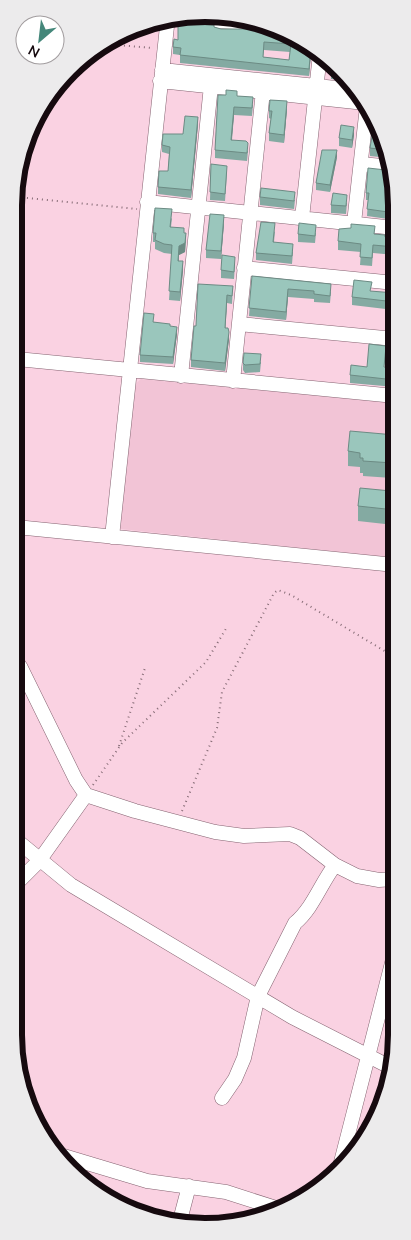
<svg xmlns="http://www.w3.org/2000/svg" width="411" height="1240" viewBox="0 0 411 1240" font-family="Mulish,sans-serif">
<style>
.built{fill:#f2c4d6}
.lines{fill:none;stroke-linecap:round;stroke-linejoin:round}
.minor-casing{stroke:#856371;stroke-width:15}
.path{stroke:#866c76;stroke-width:2;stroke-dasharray:1 4;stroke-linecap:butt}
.minor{stroke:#fff;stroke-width:14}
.wall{fill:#84aaa2;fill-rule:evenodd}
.shaded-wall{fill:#6c8b84}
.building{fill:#9ac6bc;stroke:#6c8b84;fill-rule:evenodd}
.rim{fill:none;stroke:#160a0f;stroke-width:6}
</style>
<rect width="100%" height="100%" fill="#fad2e2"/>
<!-- built -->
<path class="built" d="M141 379 395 403V558L121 529 120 526 135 384Z"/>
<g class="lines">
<!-- minor casing -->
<g class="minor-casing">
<path id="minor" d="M168 19 258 23
M162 70 355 90
M160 81 365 103
M361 164 392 167
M147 202 395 228
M302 218 320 54
M354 223 367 106
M244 268 395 283
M239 324 395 339
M17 359 395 396
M181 376 212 76
M233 381 264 81
M16 527 395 565
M112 537 168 17
M15 659 21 668 76 780 86 795 135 811 215 832 244 836 290 834 300 838 335 865 357 876 379 880 394 879
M15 839 71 885 292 1017 394 1069
M14 886 39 861 86 795
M222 1098 235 1079 244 1058 258 996 295 923C313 908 321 883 335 865
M57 1154 147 1181 226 1192 279 1209
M340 1166 394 955
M179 1224 189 1186"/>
</g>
<!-- path -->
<path class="path" d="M104 44 153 48
M17 197 137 209
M393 656C389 672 384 693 394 707
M119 746 145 668
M93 785 122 743 206 662 227 627
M182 811 217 728 222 692 274 593 278 590 291 595 393 656 394 650"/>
<!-- minor -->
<use href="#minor" class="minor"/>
</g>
<!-- wall -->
<path class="wall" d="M214 27 221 29 266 31 311 53 309 76 180 63V55L173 54V47L178 40ZM264 50 290 52 289 60 263 57Z
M341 70 349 81 331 79V71Z
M237 96 253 105 252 116 234 115 232 140 248 151 247 161 215 158V150Z
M287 109 284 143 269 141V133L271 119 269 118V111Z
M377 120 389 158 370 156V148Z
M198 124 191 198 158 194V187L168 171 169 154 162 152V145L183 134Z
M354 135 352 148 339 146V138Z
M337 157 330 192 316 190V183Z
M211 164 227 173 225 201 210 200Z
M386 175 396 180 395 220 367 216 368 200H366V193Z
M260 197 295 200 294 209 260 205Z
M347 203 346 214 331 213V205Z
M172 218 171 227 184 233 186 242 185 252 179 255V261L183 270 180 301 169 300 172 254 164 253 155 249V242H153V233Z
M224 223 221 259 206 258V250Z
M275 231 274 242 293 252 292 264 256 260V253Z
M316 233 315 243 298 242V234Z
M375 234 385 237H395V255L373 253 372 266 360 265 361 252 338 250V241Z
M235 264 234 279 221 278V270Z
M252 276 331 292 330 303 314 302V299L288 297 286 320 249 316Z
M233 286 232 304 227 303 225 328 229 339 225 371 191 367V360L196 326Z
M395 293V331L393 330 394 310 352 305V297Z
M154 322 170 326 177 334 173 364 140 362V355Z
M386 353 384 367 395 368V387L350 383V375L367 367Z
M261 362 260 372 245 373 243 370V363Z
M395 435V527L394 525 358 521V506L391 491 392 478 363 476V473H360V467L348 466V451Z"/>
<!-- shaded-wall -->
<path class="shaded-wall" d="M311 47 314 49 311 53 309 76V69Z
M287 101V109L284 143V135Z
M234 107V115L231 147V140Z
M198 117V124L191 198V190Z
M354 127V135L352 148V140Z
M337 150V157L330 192V185Z
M224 215V223L221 259V251Z
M186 233 185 252 179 255 178 270 179 246Z
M183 261V270L180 301V292Z
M288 289V297L286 320V312Z
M227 295V303L225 335V328Z
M177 327V334L173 364V357Z
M229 332V339L225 371V363Z"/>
<!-- building -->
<path class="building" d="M178 24 214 25V27L221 29H266V31L281 32 301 39 311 47 309 69 180 55 181 48 173 47 174 39 178 40ZM264 42 291 44 289 60 263 57Z
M332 63 341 70 343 73 331 71Z
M226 90 237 91V96L253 97 252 108 234 107 231 140 246 141 248 143 247 153 215 150 218 95H226Z
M270 100 287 101 284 135 269 133 272 111H269Z
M185 116 198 117 191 190 158 187 159 171H168L170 147 162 145 163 134H183Z
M375 118 377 120 386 150 370 148Z
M341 125 354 127 352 140 339 138Z
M322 150H337L330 185 316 183Z
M211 164 227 166 225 194 210 192Z
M368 168 386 170V175H394L396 180 395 213 367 209 369 193H366Z
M261 188 295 192 294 201 260 197Z
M333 193 347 195 346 206 331 205Z
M155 208 172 209 170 227 184 228V233H186L185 243 179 246 178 261H183L180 292 169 291 172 245 164 244 155 240 156 233H153Z
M210 214 224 215 221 251 206 250Z
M261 222 275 223 273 242 293 244 292 256 256 253Z
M299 223 316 225 315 236 298 234Z
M351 224 375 226 374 234 385 235V237H395V247L373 245 372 258 360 257 361 244 338 241 339 229 351 228Z
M222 255 235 257 234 272 221 270Z
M252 276 331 284 330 296 314 294V291L288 289 286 312 249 308Z
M354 280 372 282 370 291 395 293V323L393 322 395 302 352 297Z
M198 284 233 286 232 296 227 295 225 328H228L229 332 225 363 191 360 194 326H196Z
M144 313 154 314 153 322 170 324V326L177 327 173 357 140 355Z
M369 344 386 346 384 367 395 368V380L350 375 351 365 367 367Z
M244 353 261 354 260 364 245 365 243 363Z
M350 431 395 435V513V510L358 506 360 488 391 491 393 463 363 461V458H360V453L348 451Z"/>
<!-- crop -->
<path d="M0 0H411V1240H0ZM205 22H205A183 183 0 0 1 388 205V1035A183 183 0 0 1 205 1218H205A183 183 0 0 1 22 1035V205A183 183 0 0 1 205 22Z" fill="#ecebec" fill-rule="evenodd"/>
<path class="rim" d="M205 22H205A183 183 0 0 1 388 205V1035A183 183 0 0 1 205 1218H205A183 183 0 0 1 22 1035V205A183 183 0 0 1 205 22Z"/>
<!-- north arrow -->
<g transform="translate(40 40) rotate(208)"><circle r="24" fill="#ffffff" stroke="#a29d9f"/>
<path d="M0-4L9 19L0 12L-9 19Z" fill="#44877a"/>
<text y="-8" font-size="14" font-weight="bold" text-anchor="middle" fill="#160a0f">N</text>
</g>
</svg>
